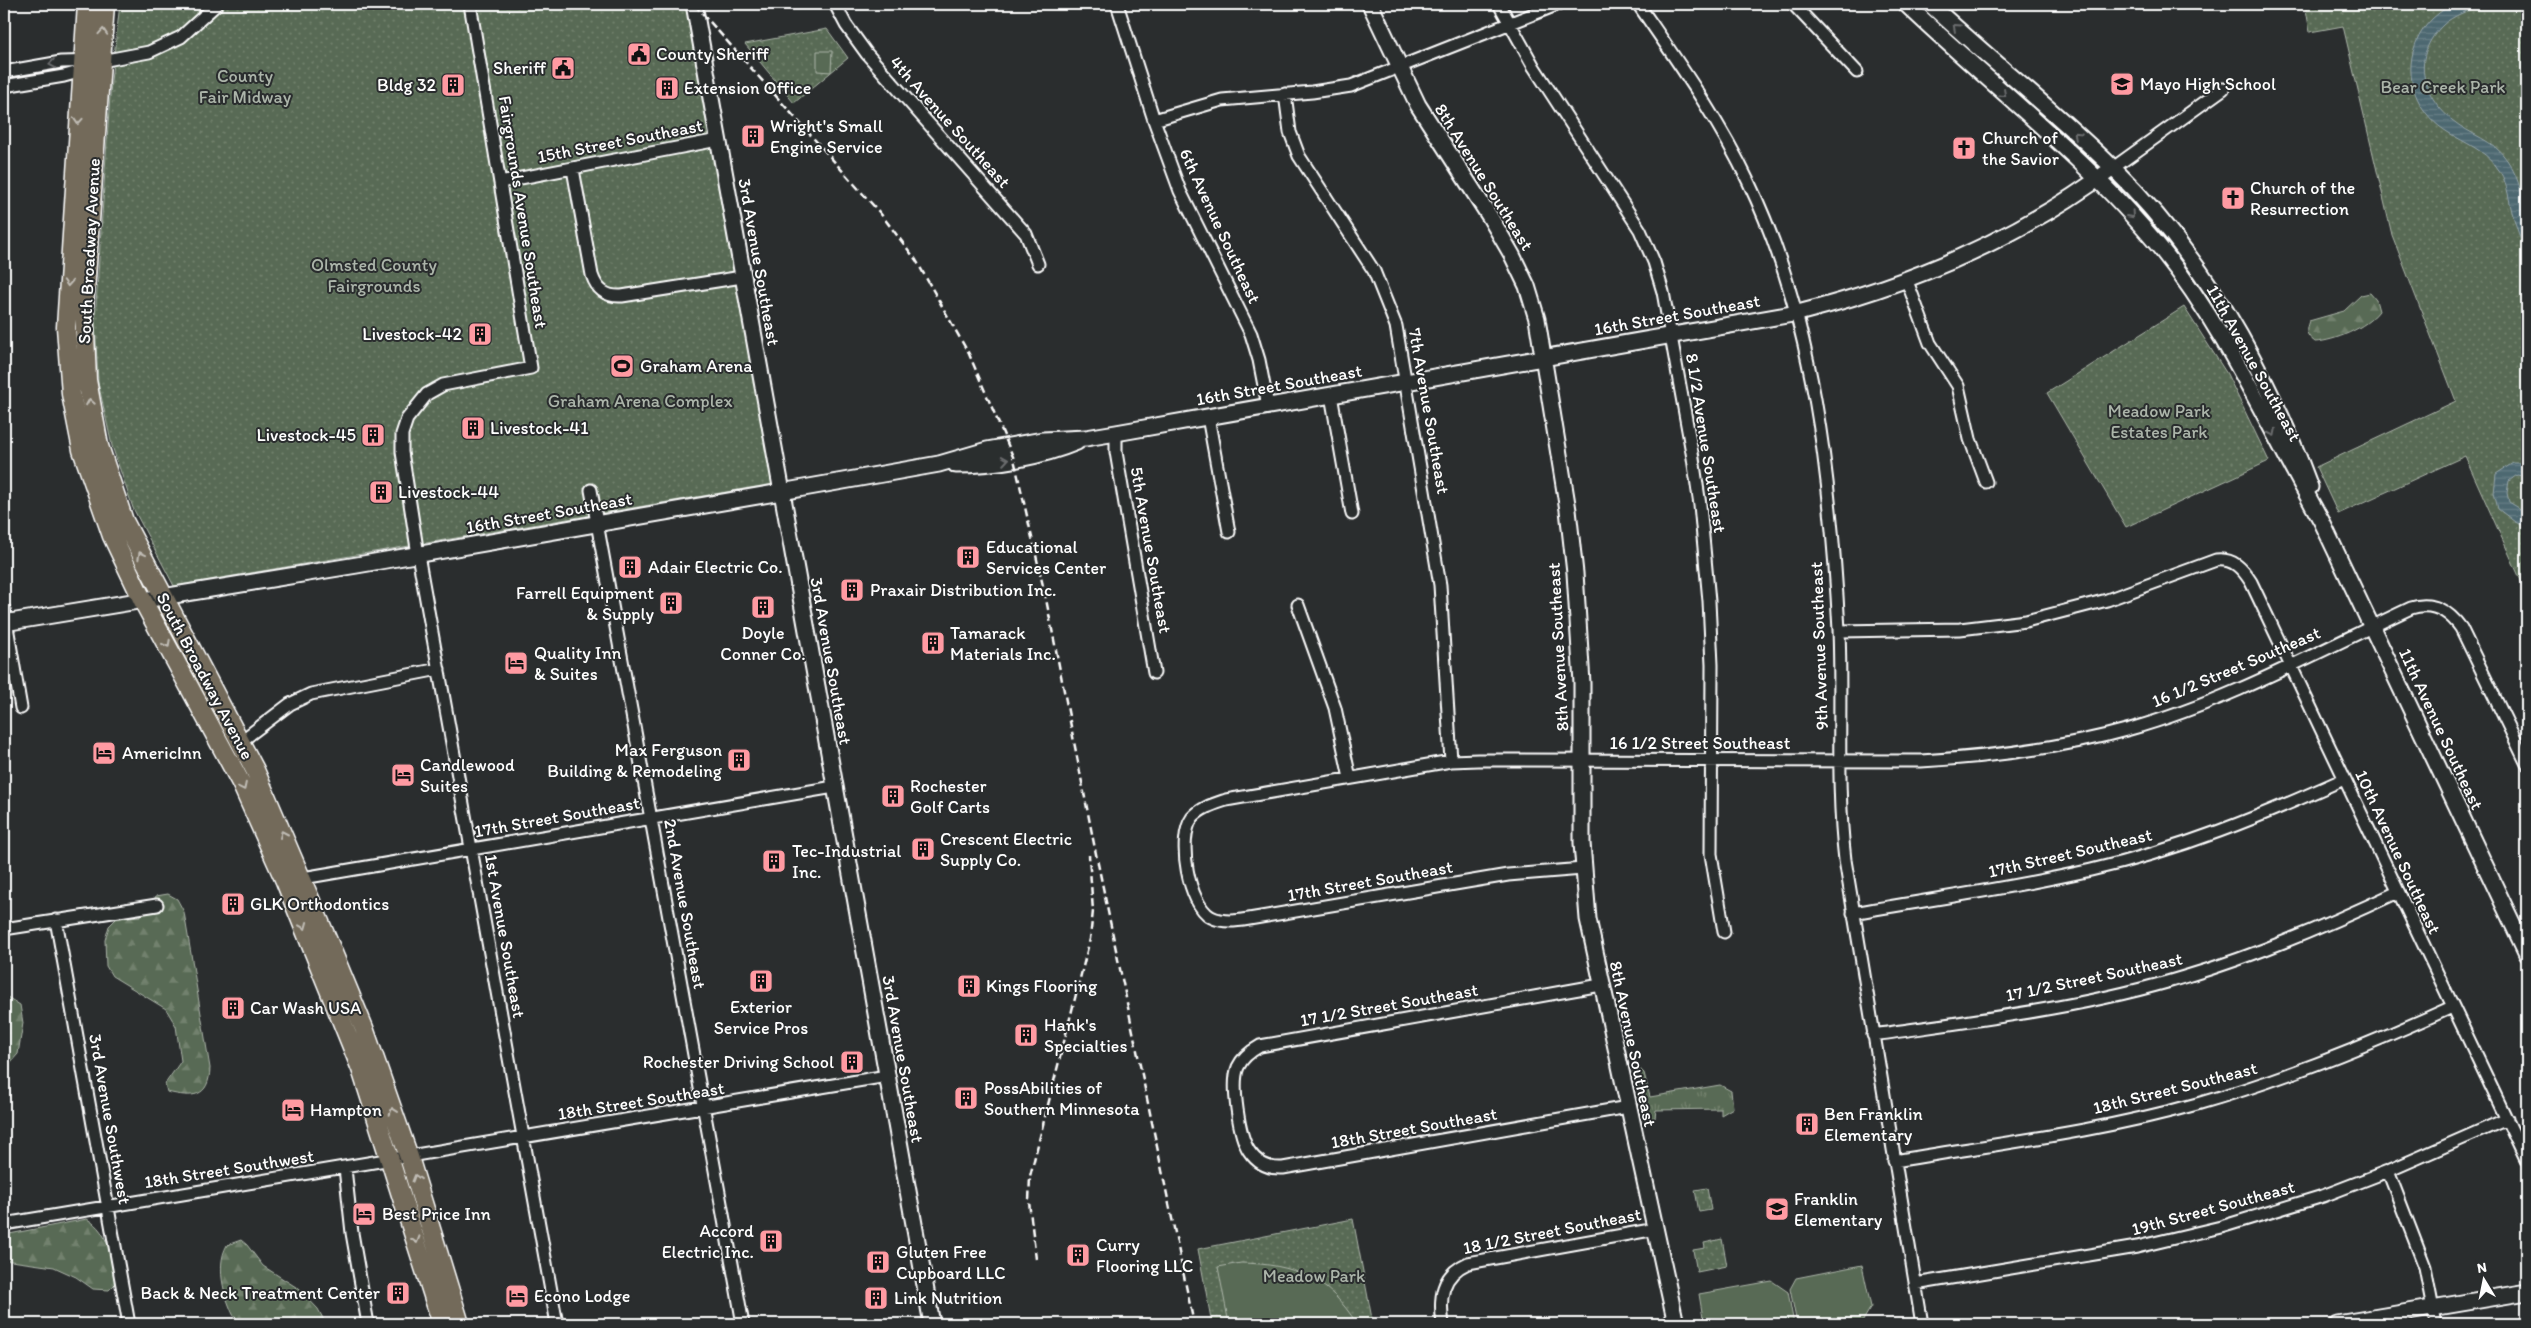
<svg xmlns="http://www.w3.org/2000/svg" width="2531" height="1328" viewBox="0 0 2531 1328" font-family="Itim,sans-serif">
<style>
.grass{fill:url(#grass-tufts);stroke:#acb5aa}
.forest{fill:url(#forest-firs);stroke:#acb5aa}
.park{fill:url(#park-dots);stroke:#acb5aa}
.pitch{fill:#596b54;stroke:#acb5aa}
.water{fill:url(#water-rules);stroke:#94a4aa}
.lines{fill:none;stroke-linecap:round;stroke-linejoin:round}
.street-casing{stroke:#fff;stroke-width:15}
.secondary-casing{stroke:#fff;stroke-width:19}
.primary-casing{stroke:#fff;stroke-width:21}
.street{stroke:#2a2d2e;stroke-width:11}
.secondary{stroke:#2a2d2e;stroke-width:15}
.primary{stroke:#736b5a;stroke-width:18}
.rail{stroke:#fff;stroke-width:2.5;stroke-dasharray:8 4;stroke-linecap:butt}
.oneway{stroke:#6a6c6d}
.oneway2{stroke:#c0bcb5}
.labels{text-anchor:middle;stroke-width:4;stroke-linejoin:round;paint-order:stroke}
.poi-label{font-size:18px;fill:#fff;stroke:#2a2d2e;text-anchor:start}
.park-label{font-size:18px;fill:#acb5aa;stroke:#2a2d2e}
.street-label{font-size:18px;fill:#fff;stroke:#2a2d2e}
</style>
<defs>
<pattern id="grass-tufts" width="24" height="20" patternUnits="userSpaceOnUse" patternTransform="scale(1.25)"><rect width="24" height="20" fill="#596b54"/><path d="M3 7l-1-3M5 7V3M7 7l1-3M15 17l-1-3M17 17v-4M19 17l1-3" fill="none" stroke="#72816e"/></pattern>
<pattern id="forest-firs" width="22" height="20" patternUnits="userSpaceOnUse" patternTransform="scale(1.25)"><rect width="22" height="20" fill="#596b54"/><path d="M5 1l3.5 6h-7zM16 11l3.5 6h-7z" fill="#72816e"/></pattern>
<pattern id="park-dots" width="8" height="8" patternUnits="userSpaceOnUse" patternTransform="scale(1.25)"><rect width="8" height="8" fill="#596b54"/><path d="M2 2h.1M6 6h.1" fill="none" stroke="#72816e" stroke-width="1.8" stroke-linecap="round"/></pattern>
<pattern id="water-rules" width="6" height="5" patternUnits="userSpaceOnUse" patternTransform="scale(1.25)"><rect width="6" height="5" fill="#4d6871"/><path d="M0 2.5h6" fill="none" stroke="#687f86"/></pattern>
</defs>
<rect width="100%" height="100%" fill="#2a2d2e"/>
<filter id="ink" filterUnits="userSpaceOnUse"><feTurbulence type="fractalNoise" baseFrequency=".02" numOctaves="2"/><feDisplacementMap in="SourceGraphic" scale="10" xChannelSelector="R" yChannelSelector="G"/><feConvolveMatrix kernelMatrix="1 2 1 2 8 2 1 2 1" color-interpolation-filters="sRGB"/></filter>
<g filter="url(#ink)">
<!-- grass -->
<path class="grass" d="M1640 1069 1644 1073 1650 1097 1720 1085 1731 1091 1733 1108 1721 1115V1109L1656 1110 1655 1118 1645 1120 1633 1071Z"/>
<!-- forest -->
<path class="forest" d="M2370 293 2376 300 2379 311C2366 328 2335 341 2315 342 2306 335 2305 331 2309 321L2344 311 2361 295Z
M168 894 177 899 184 912 210 1068C209 1098 193 1098 167 1092L165 1084 181 1061 176 1026 166 1009 112 976 106 966 105 940 109 926 117 918 140 916 147 911 156 896Z
M4 995 20 1005 23 1023 18 1054 10 1063 7 1077 10 1093 4 1110Z
M87 1219C110 1232 112 1260 115 1284L109 1290 93 1289 76 1277 54 1267 4 1260V1235Z
M241 1240 247 1245 263 1266 299 1289 318 1309 326 1324H238C226 1303 214 1268 227 1245Z"/>
<!-- park -->
<path class="park" d="M120 4H688L773 484 174 586 133 508 112 446 98 382 95 320 111 81Z
M2305 4H2527V594L2465 456 2338 514 2316 467 2456 401 2392 235 2343 26 2310 32Z
M827 29 848 58 794 103 745 44Z
M2184 307 2227 374 2269 461 2126 527 2047 393Z
M1707 1188 1711 1210 1699 1212 1695 1190Z
M1353 1219 1373 1324H1212L1198 1249Z
M1722 1239 1727 1266 1697 1272 1693 1250 1705 1248 1704 1243Z"/>
<!-- pitch -->
<path class="pitch" d="M817 51H832L831 72 817 71Z
M1241 1263C1295 1264 1328 1278 1357 1324H1229L1218 1267Z
M1862 1265 1871 1307 1861 1324H1797L1790 1289 1796 1278Z
M1772 1281 1788 1292 1794 1324H1704L1699 1294Z"/>
<!-- water -->
<path class="water" d="M2453 4H2483C2471 10 2453 15 2443 25 2411 56 2421 94 2452 120 2470 135 2494 140 2507 160 2526 188 2527 223 2527 255 2521 241 2516 227 2512 212 2508 196 2507 179 2496 166 2484 150 2465 143 2449 133 2420 116 2405 84 2413 52 2419 29 2433 15 2453 4Z
M2513 463H2527V477L2517 475 2509 481 2507 493 2509 502 2527 513V527L2515 522 2498 509 2494 493 2496 474Z"/>
<g class="lines">
<!-- street casing -->
<g class="street-casing">
<path id="street" d="M470 4 531 368 443 385 427 394 407 419 402 434V452L418 555 557 1324
M835 4 846 25 867 54 1026 234 1038 264
M1117 4 1154 120 1180 191 1251 334 1259 360 1268 406
M1499 4 1534 67 1640 230 1654 262 1663 292 1693 458 1700 505 1709 601 1712 665 1711 854 1724 932
M1638 4C1677 61 1718 118 1748 181 1814 318 1831 479 1839 630 1842 706 1836 784 1845 860L1922 1324
M1793 4 1857 72
M4 72 61 62 101 61 149 52 181 37 217 4
M4 86 64 76 86 70
M1285 94 1290 132 1299 156 1374 271 1396 326 1440 585 1451 761
M1154 120 1222 100 1312 92 1351 86 1559 4
M2113 168 2223 89
M573 169 592 275C597 290 606 297 622 296L742 277
M500 182 718 140
M1907 281 1930 343 1958 386 1970 439 1986 482
M1331 395 1352 514
M1208 417 1229 532
M1116 433V452L1154 673
M591 490 743 1324
M1298 605 1335 708 1350 778
M4 609 21 708
M1839 631 1960 629 2026 621 2107 600 2216 560C2233 558 2242 568 2251 582L2527 1162
M240 742 290 704 311 694 439 669
M1583 869 1508 875 1249 919C1237 921 1223 923 1211 917 1188 904 1177 839 1192 818 1200 808 1214 804 1226 800L1451 761 1478 760 1921 761C1991 757 2062 748 2130 729 2227 702 2319 651 2411 608 2432 601 2449 611 2461 628L2527 764
M297 879 834 787
M1853 913C1932 899 2013 888 2091 870 2179 850 2262 816 2344 779
M56 920 129 1324
M4 929 157 905
M1601 985 1260 1046C1251 1051 1242 1058 1238 1067 1231 1084 1239 1136 1249 1151 1257 1163 1269 1169 1283 1168L1628 1107
M1873 1035C1977 1020 2083 1008 2184 977 2258 955 2328 925 2398 892
M1894 1161C1995 1144 2098 1132 2197 1104 2285 1079 2369 1045 2452 1007
M345 1168 352 1233 368 1324
M2388 1171 2425 1267 2436 1324
M4 1224 887 1076
M1915 1284 2137 1247 2221 1227 2323 1196 2388 1171 2507 1119
M1443 1324C1439 1298 1441 1275 1468 1263L1656 1229"/>
</g>
<!-- secondary casing -->
<g class="secondary-casing">
<path id="secondary" d="M694 4 932 1324
M1370 4 1418 105 1490 217 1512 255 1527 286 1537 319 1568 510 1575 573 1582 683V843L1588 919 1676 1324
M1906 4C1991 85 2087 158 2162 250 2228 332 2269 429 2321 520L2527 954
M1930 4C1990 60 2055 111 2113 168 2204 257 2266 369 2310 487
M956 465C995 465 1041 457 1077 442
M4 623 357 565 781 492 939 464 987 450 1043 440 1086 438 1116 433 1798 313C1912 284 2018 239 2113 168
M2337 1324 2527 1292"/>
</g>
<!-- primary casing -->
<g class="primary-casing">
<path id="primary" d="M87 4 66 327 71 394 82 450 112 536 143 601 241 783 285 881 361 1069 442 1324
M105 4 84 308 87 380 99 446 124 521 255 770 331 948 364 1028 409 1157 460 1324"/>
</g>
<!-- street -->
<use href="#street" class="street"/>
<!-- secondary -->
<use href="#secondary" class="secondary"/>
<!-- primary -->
<use href="#primary" class="primary"/>
<!-- rail -->
<path class="rail" d="M694 4 880 213 916 260 969 354 1014 459 1046 599 1096 854 1194 1324
M1036 1259 1029 1202 1030 1176 1090 939 1093 911 1089 855"/>
</g>
<!-- one-way arrows -->
<defs><path id="oneway-chevron" d="M-2-3.5L2.5 0L-2 3.5" fill="none" stroke-width="1.6" stroke-linecap="round" stroke-linejoin="round" transform="scale(1.25)"/></defs>
<g class="oneway">
<use href="#oneway-chevron" transform="translate(1956 27) rotate(-138)"/>
<use href="#oneway-chevron" transform="translate(52 64) rotate(171)"/>
<use href="#oneway-chevron" transform="translate(2003 94) rotate(42)"/>
<use href="#oneway-chevron" transform="translate(2077 135) rotate(-137)"/>
<use href="#oneway-chevron" transform="translate(2131 215) rotate(48)"/>
<use href="#oneway-chevron" transform="translate(2273 433) rotate(63)"/>
<use href="#oneway-chevron" transform="translate(1005 460) rotate(-9)"/>
</g>
<g class="oneway2">
<use href="#oneway-chevron" transform="translate(103 32) rotate(-86)"/>
<use href="#oneway-chevron" transform="translate(78 121) rotate(94)"/>
<use href="#oneway-chevron" transform="translate(68 283) rotate(93)"/>
<use href="#oneway-chevron" transform="translate(90 402) rotate(-100)"/>
<use href="#oneway-chevron" transform="translate(141 555) rotate(-118)"/>
<use href="#oneway-chevron" transform="translate(167 644) rotate(62)"/>
<use href="#oneway-chevron" transform="translate(243 787) rotate(64)"/>
<use href="#oneway-chevron" transform="translate(283 834) rotate(-114)"/>
<use href="#oneway-chevron" transform="translate(304 926) rotate(68)"/>
<use href="#oneway-chevron" transform="translate(393 1111) rotate(-109)"/>
<use href="#oneway-chevron" transform="translate(416 1178) rotate(-107)"/>
<use href="#oneway-chevron" transform="translate(416 1240) rotate(73)"/>
</g>
</g>
<!-- icons -->
<defs>
<g id="civic-square" transform="scale(1.25)"><rect x="-9" y="-9" width="18" height="18" rx="4" fill="#ff9aa2" stroke="#2a2d2e"/><path d="M-.6-6.5H3V-4.5H.6V-3L4-1V1h2V6H-6V1h2V-1L-.6-3ZM-1.2 2.5V6h2.4V2.5Z" fill="#111"/></g>
<g id="school-square" transform="scale(1.25)"><rect x="-9" y="-9" width="18" height="18" rx="4" fill="#ff9aa2" stroke="#2a2d2e"/><path d="M0-5L7-2L0 1L-7-2ZM-4 1L0 2.5L4 1V4Q0 6-4 4Z" fill="#111"/></g>
<g id="building-square" transform="scale(1.25)"><rect x="-9" y="-9" width="18" height="18" rx="4" fill="#ff9aa2" stroke="#2a2d2e"/><path d="M-4-6H4V6H1V3H-1V6H-4ZM-2.5-4.3h1.7v1.8h-1.7ZM.8-4.3h1.7v1.8H.8ZM-2.5-1h1.7V.8h-1.7ZM.8-1h1.7V.8H.8Z" fill="#111"/></g>
<g id="church-square" transform="scale(1.25)"><rect x="-9" y="-9" width="18" height="18" rx="4" fill="#ff9aa2" stroke="#2a2d2e"/><path d="M-1.2-6h2.4v3.5h3.3v2.4h-3.3V6h-2.4V-.1h-3.3v-2.4h3.3Z" fill="#111"/></g>
<g id="stadium-square" transform="scale(1.25)"><rect x="-9" y="-9" width="18" height="18" rx="4" fill="#ff9aa2" stroke="#2a2d2e"/><path d="M0-5a6.5 5 0 1 0 0 10a6.5 5 0 1 0 0-10ZM-3.5-1.8h7v3.6h-7Z" fill="#111"/></g>
<g id="hotel-square" transform="scale(1.25)"><rect x="-9" y="-9" width="18" height="18" rx="4" fill="#ff9aa2" stroke="#2a2d2e"/><path d="M-6-4.5h1.5V1H6V5H4.5V3h-9V5H-6ZM-4 0a1.8 1.8 0 1 1 3.6 0ZM.5 0V-2.5h3Q6-2.5 6 0Z" fill="#111"/></g>
</defs>
<g fill-rule="evenodd">
<use href="#civic-square" x="639" y="54"/>
<use href="#civic-square" x="563" y="68"/>
<use href="#school-square" x="2122" y="84"/>
<use href="#building-square" x="453" y="85"/>
<use href="#building-square" x="667" y="88"/>
<use href="#building-square" x="753" y="136"/>
<use href="#church-square" x="1964" y="148"/>
<use href="#church-square" x="2233" y="198"/>
<use href="#building-square" x="480" y="334"/>
<use href="#stadium-square" x="622" y="366"/>
<use href="#building-square" x="473" y="428"/>
<use href="#building-square" x="373" y="435"/>
<use href="#building-square" x="381" y="492"/>
<use href="#building-square" x="968" y="557"/>
<use href="#building-square" x="630" y="567"/>
<use href="#building-square" x="852" y="590"/>
<use href="#building-square" x="671" y="603"/>
<use href="#building-square" x="763" y="607"/>
<use href="#building-square" x="933" y="643"/>
<use href="#hotel-square" x="516" y="663"/>
<use href="#hotel-square" x="104" y="753"/>
<use href="#building-square" x="739" y="760"/>
<use href="#hotel-square" x="403" y="775"/>
<use href="#building-square" x="893" y="796"/>
<use href="#building-square" x="923" y="849"/>
<use href="#building-square" x="774" y="861"/>
<use href="#building-square" x="233" y="904"/>
<use href="#building-square" x="761" y="981"/>
<use href="#building-square" x="969" y="986"/>
<use href="#building-square" x="233" y="1008"/>
<use href="#building-square" x="1026" y="1035"/>
<use href="#building-square" x="852" y="1062"/>
<use href="#building-square" x="966" y="1098"/>
<use href="#hotel-square" x="293" y="1110"/>
<use href="#building-square" x="1807" y="1124"/>
<use href="#school-square" x="1777" y="1209"/>
<use href="#hotel-square" x="364" y="1214"/>
<use href="#building-square" x="771" y="1241"/>
<use href="#building-square" x="1078" y="1255"/>
<use href="#building-square" x="878" y="1262"/>
<use href="#building-square" x="398" y="1293"/>
<use href="#hotel-square" x="517" y="1296"/>
<use href="#building-square" x="876" y="1298"/>
</g>
<g class="labels">
<!-- poi labels -->
<g class="poi-label">
<text x="656" y="60">County Sheriff</text>
<text x="546" y="74" text-anchor="end">Sheriff</text>
<text x="2140" y="90">Mayo High School</text>
<text x="436" y="91" text-anchor="end">Bldg 32</text>
<text x="684" y="94">Extension Office</text>
<text x="770" y="132">Wright's Small<tspan x="770" dy="21">Engine Service</tspan></text>
<text x="1982" y="144">Church of<tspan x="1982" dy="21">the Savior</tspan></text>
<text x="2250" y="194">Church of the<tspan x="2250" dy="21">Resurrection</tspan></text>
<text x="462" y="340" text-anchor="end">Livestock-42</text>
<text x="640" y="372">Graham Arena</text>
<text x="490" y="434">Livestock-41</text>
<text x="356" y="441" text-anchor="end">Livestock-45</text>
<text x="398" y="498">Livestock-44</text>
<text x="986" y="553">Educational<tspan x="986" dy="21">Services Center</tspan></text>
<text x="648" y="573">Adair Electric Co.</text>
<text x="870" y="596">Praxair Distribution Inc.</text>
<text x="654" y="599" text-anchor="end">Farrell Equipment<tspan x="654" dy="21">&amp; Supply</tspan></text>
<text x="763" y="639" text-anchor="middle">Doyle<tspan x="763" dy="21">Conner Co.</tspan></text>
<text x="950" y="639">Tamarack<tspan x="950" dy="21">Materials Inc.</tspan></text>
<text x="534" y="659">Quality Inn<tspan x="534" dy="21">&amp; Suites</tspan></text>
<text x="722" y="756" text-anchor="end">Max Ferguson<tspan x="722" dy="21">Building &amp; Remodeling</tspan></text>
<text x="122" y="759">AmericInn</text>
<text x="420" y="771">Candlewood<tspan x="420" dy="21">Suites</tspan></text>
<text x="910" y="792">Rochester<tspan x="910" dy="21">Golf Carts</tspan></text>
<text x="940" y="845">Crescent Electric<tspan x="940" dy="21">Supply Co.</tspan></text>
<text x="792" y="857">Tec-Industrial<tspan x="792" dy="21">Inc.</tspan></text>
<text x="250" y="910">GLK Orthodontics</text>
<text x="986" y="992">Kings Flooring</text>
<text x="761" y="1013" text-anchor="middle">Exterior<tspan x="761" dy="21">Service Pros</tspan></text>
<text x="250" y="1014">Car Wash USA</text>
<text x="1044" y="1031">Hank's<tspan x="1044" dy="21">Specialties</tspan></text>
<text x="834" y="1068" text-anchor="end">Rochester Driving School</text>
<text x="984" y="1094">PossAbilities of<tspan x="984" dy="21">Southern Minnesota</tspan></text>
<text x="310" y="1116">Hampton</text>
<text x="1824" y="1120">Ben Franklin<tspan x="1824" dy="21">Elementary</tspan></text>
<text x="1794" y="1205">Franklin<tspan x="1794" dy="21">Elementary</tspan></text>
<text x="382" y="1220">Best Price Inn</text>
<text x="754" y="1237" text-anchor="end">Accord<tspan x="754" dy="21">Electric Inc.</tspan></text>
<text x="1096" y="1251">Curry<tspan x="1096" dy="21">Flooring LLC</tspan></text>
<text x="896" y="1258">Gluten Free<tspan x="896" dy="21">Cupboard LLC</tspan></text>
<text x="380" y="1299" text-anchor="end">Back &amp; Neck Treatment Center</text>
<text x="534" y="1302">Econo Lodge</text>
<text x="894" y="1304">Link Nutrition</text>
</g>
<!-- park labels -->
<g class="park-label">
<text x="245" y="82">County<tspan x="245" dy="21">Fair Midway</tspan></text>
<text x="2443" y="93">Bear Creek Park</text>
<text x="374" y="271">Olmsted County<tspan x="374" dy="21">Fairgrounds</tspan></text>
<text x="640" y="407">Graham Arena Complex</text>
<text x="2159" y="417">Meadow Park<tspan x="2159" dy="21">Estates Park</tspan></text>
<text x="1314" y="1282">Meadow Park</text>
</g>
<!-- street labels -->
<g class="street-label">
<text transform="translate(950 122) rotate(48)" y="6">4th Avenue Southeast</text>
<text transform="translate(620 141) rotate(-11)" y="6">15th Street Southeast</text>
<text transform="translate(1484 177) rotate(58)" y="6">8th Avenue Southeast</text>
<text transform="translate(523 212) rotate(81)" y="6">Fairgrounds Avenue Southeast</text>
<text transform="translate(1220 226) rotate(65)" y="6">6th Avenue Southeast</text>
<text transform="translate(89 251) rotate(-87)" y="6">South Broadway Avenue</text>
<text transform="translate(759 262) rotate(80)" y="6">3rd Avenue Southeast</text>
<text transform="translate(1677 315) rotate(-10)" y="6">16th Street Southeast</text>
<text transform="translate(2254 363) rotate(61)" y="6">11th Avenue Southeast</text>
<text transform="translate(1279 385) rotate(-10)" y="6">16th Street Southeast</text>
<text transform="translate(1429 411) rotate(80)" y="6">7th Avenue Southeast</text>
<text transform="translate(1706 443) rotate(81)" y="6">8 1/2 Avenue Southeast</text>
<text transform="translate(549 513) rotate(-10)" y="6">16th Street Southeast</text>
<text transform="translate(1151 550) rotate(80)" y="6">5th Avenue Southeast</text>
<text transform="translate(1819 646) rotate(-92)" y="6">9th Avenue Southeast</text>
<text transform="translate(1558 647) rotate(-93)" y="6">8th Avenue Southeast</text>
<text transform="translate(831 661) rotate(80)" y="6">3rd Avenue Southeast</text>
<text transform="translate(2236 667) rotate(-23)" y="6">16 1/2 Street Southeast</text>
<text transform="translate(205 676) rotate(62)" y="6">South Broadway Avenue</text>
<text transform="translate(2441 729) rotate(65)" y="6">11th Avenue Southeast</text>
<text x="1700" y="749">16 1/2 Street Southeast</text>
<text transform="translate(557 817) rotate(-10)" y="6">17th Street Southeast</text>
<text transform="translate(2398 852) rotate(65)" y="6">10th Avenue Southeast</text>
<text transform="translate(2070 853) rotate(-13)" y="6">17th Street Southeast</text>
<text transform="translate(1370 881) rotate(-10)" y="6">17th Street Southeast</text>
<text transform="translate(685 904) rotate(80)" y="6">2nd Avenue Southeast</text>
<text transform="translate(505 936) rotate(80)" y="6">1st Avenue Southeast</text>
<text transform="translate(2094 977) rotate(-12)" y="6">17 1/2 Street Southeast</text>
<text transform="translate(1389 1005) rotate(-10)" y="6">17 1/2 Street Southeast</text>
<text transform="translate(1633 1044) rotate(78)" y="6">8th Avenue Southeast</text>
<text transform="translate(903 1059) rotate(80)" y="6">3rd Avenue Southeast</text>
<text transform="translate(2175 1088) rotate(-14)" y="6">18th Street Southeast</text>
<text transform="translate(641 1101) rotate(-9)" y="6">18th Street Southeast</text>
<text transform="translate(110 1119) rotate(80)" y="6">3rd Avenue Southwest</text>
<text transform="translate(1414 1128) rotate(-10)" y="6">18th Street Southeast</text>
<text transform="translate(229 1169) rotate(-9)" y="6">18th Street Southwest</text>
<text transform="translate(2213 1208) rotate(-15)" y="6">19th Street Southeast</text>
<text transform="translate(1552 1231) rotate(-11)" y="6">18 1/2 Street Southeast</text>
</g>
</g>
<!-- margin -->
<rect width="2531" height="1328" fill="none" stroke="#2a2d2e" stroke-width="20"/>
<rect x="10" y="10" width="2511" height="1308" fill="none" stroke="#fff" stroke-width="2" filter="url(#ink)"/>
<!-- north arrow -->
<g transform="translate(2484 1280) rotate(350)" stroke="#2a2d2e" stroke-width="4" paint-order="stroke">
<path d="M0-4L9 19L0 12L-9 19Z" fill="#ffffff"/>
<text y="-8" font-size="14" font-weight="bold" text-anchor="middle" fill="#ffffff">N</text>
</g>
</svg>
